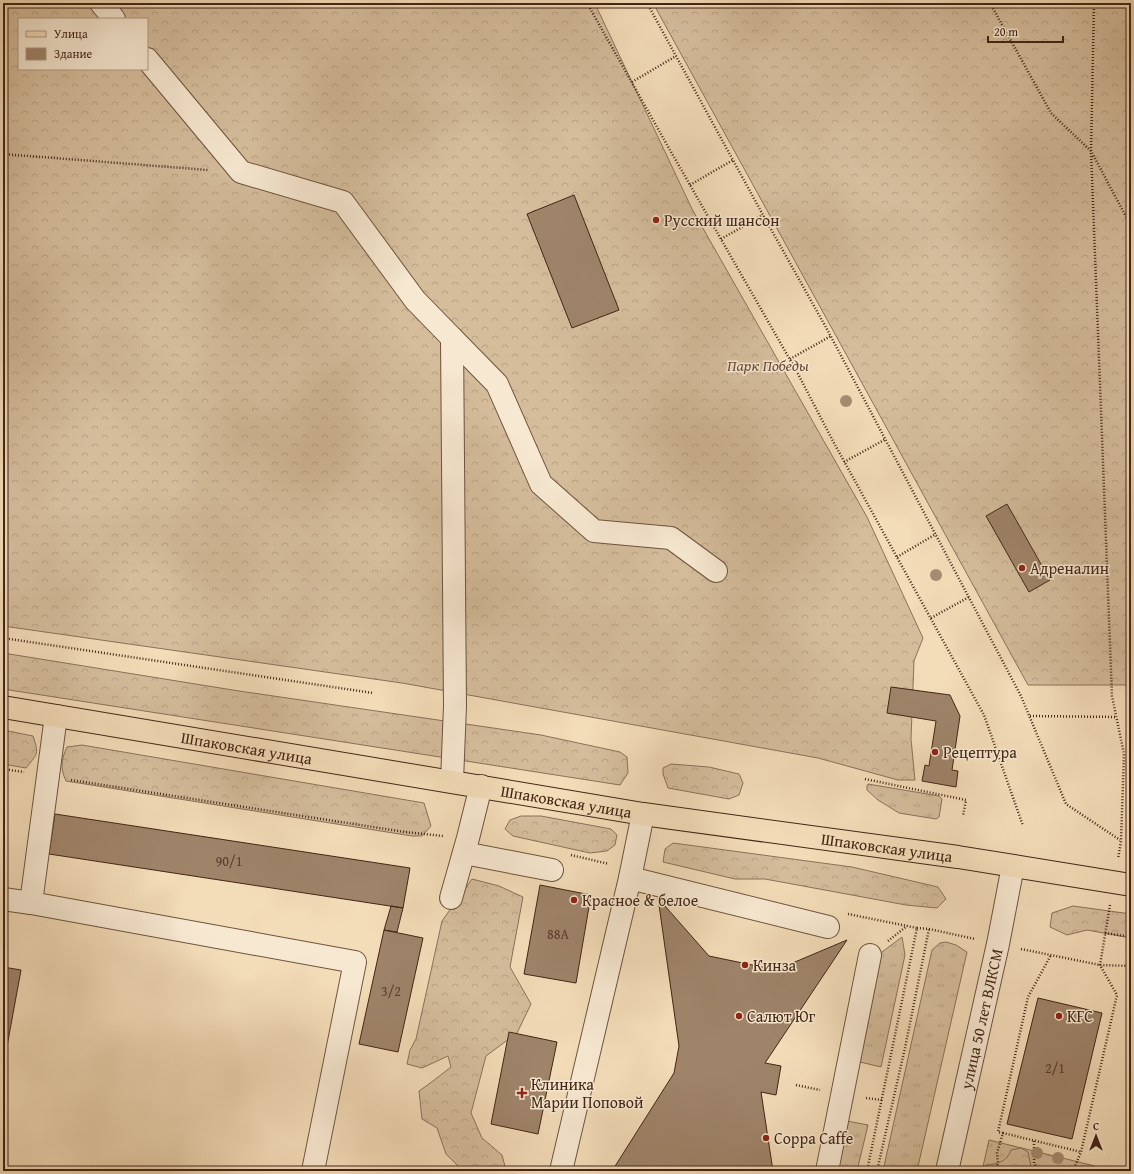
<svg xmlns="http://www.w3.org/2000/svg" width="1134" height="1174" viewBox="0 0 1134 1174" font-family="'Gentium Book Plus',serif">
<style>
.grass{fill:url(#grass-tufts);stroke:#8c7159}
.forest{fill:url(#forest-crowns);stroke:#8c7159;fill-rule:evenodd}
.building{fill:#9f846a;stroke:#432516}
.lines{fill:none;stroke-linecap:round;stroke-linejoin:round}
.minor-casing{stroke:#6f533e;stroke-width:24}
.major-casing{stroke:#432516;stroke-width:24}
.path{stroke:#432516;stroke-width:2.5;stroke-dasharray:1 2;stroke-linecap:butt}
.minor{stroke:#f7e8d1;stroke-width:22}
.major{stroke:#f3dcb8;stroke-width:22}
.tree{fill:#a78c72}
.poi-dot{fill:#8f2418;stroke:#f7e8d1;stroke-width:1.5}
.labels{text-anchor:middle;stroke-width:3;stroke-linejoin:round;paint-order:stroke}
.number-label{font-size:14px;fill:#5a3d2b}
.poi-label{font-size:16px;fill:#432516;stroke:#f7e8d1;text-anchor:start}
.park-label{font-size:16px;font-style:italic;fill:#684b38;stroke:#f7e8d1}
.street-label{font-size:16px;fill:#432516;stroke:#f7e8d1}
</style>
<defs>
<pattern id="grass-tufts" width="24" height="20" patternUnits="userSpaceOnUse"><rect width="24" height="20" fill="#d5bd9c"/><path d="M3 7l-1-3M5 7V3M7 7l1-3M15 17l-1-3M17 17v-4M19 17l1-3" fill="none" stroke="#b8a286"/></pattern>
<pattern id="forest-crowns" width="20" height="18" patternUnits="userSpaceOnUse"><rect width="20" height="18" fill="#d5bd9c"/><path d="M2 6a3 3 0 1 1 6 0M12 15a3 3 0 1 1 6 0" fill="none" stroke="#b8a286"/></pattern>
</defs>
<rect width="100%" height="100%" fill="#f3dcb8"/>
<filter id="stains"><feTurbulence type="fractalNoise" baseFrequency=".005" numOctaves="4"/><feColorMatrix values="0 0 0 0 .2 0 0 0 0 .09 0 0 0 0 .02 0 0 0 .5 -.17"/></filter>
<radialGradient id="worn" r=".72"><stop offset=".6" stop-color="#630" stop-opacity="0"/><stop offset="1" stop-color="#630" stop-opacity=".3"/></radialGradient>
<!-- grass -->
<path class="grass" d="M868 784 939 796 942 799 939 817 936 819 899 813 878 800 867 790V786Z
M902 937 905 955 881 1067 860 1062 882 952Z
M946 942 956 945 967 952 917 1171H883L932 950 940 943Z
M847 1121 868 1125 857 1171H836Z
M989 1140 1095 1166 1094 1171H982Z"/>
<!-- forest -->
<path class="forest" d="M3 3H593L597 8 692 209 867 517 923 638 914 661 911 739 915 780H898L818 758 402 683 3 626ZM19 19H147V69H19Z
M653 3H1131V685H1028Z
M3 653 239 691 541 735 620 752 627 757 628 773 620 785 3 689Z
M3 730 33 736C39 754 38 753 26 768L3 764Z
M82 745 424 803 431 826 422 836H412L66 781C60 768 61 760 67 747Z
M671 764 709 767 739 774 743 783 739 795 729 799 668 788 663 774V768Z
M521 816H541L611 829 617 835 615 845 607 851 590 853 513 836 505 829 510 820Z
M673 843 852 867 938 887 946 899 937 908 906 905 765 879H735L663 862 665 849Z
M472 879 499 886 523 897 510 967 531 1004 517 1033 486 1056 471 1113 482 1138 502 1155 506 1170 504 1171H463L446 1154 437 1128 422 1119 419 1091 433 1081 451 1067 448 1056 422 1068 407 1064 410 1050 416 1039 442 921Z
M1073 906 1131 914V938L1087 930 1067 935 1050 927 1052 913Z
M1021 1148 1028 1152 1032 1171H980L986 1165C997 1164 1007 1162 1011 1150Z"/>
<!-- building -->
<path class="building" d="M574 195 619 310 572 328 527 214Z
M1007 504 1050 580 1029 592 986 516Z
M891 687 950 695 960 716 952 770 958 771 956 787 922 781 925 765 929 766 936 721 887 713Z
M55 814 410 868 403 908 49 854Z
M3 831H7L3 852Z
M540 885 591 895 576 983 524 974Z
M658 898 709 956 776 970 847 940 765 1063 781 1066 776 1095 761 1092 773 1171H612L674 1073 679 1046Z
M391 906 403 908 397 932 384 930Z
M384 930 423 938 398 1052 359 1044Z
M3 967 21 970 3 1068Z
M1038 998 1102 1013 1072 1139 1007 1124Z
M509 1032 557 1042 538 1134 491 1124Z"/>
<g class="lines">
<!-- minor casing -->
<g class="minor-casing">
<g id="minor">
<path d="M101 3 114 19"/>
<path d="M147 59 241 172 343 202 415 300 452 338 455 706 452 781"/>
<path d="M452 338 497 384 541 484 594 531 671 538 716 571"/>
<path d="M56 716 31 903 355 962 313 1171"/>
<path d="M464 853 552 870"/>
<path d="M630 878 828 927"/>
<path d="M451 898 468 838 481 786"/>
<path d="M3 899 31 903"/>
<path d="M561 1171 630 878 643 814"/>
<path d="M827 1171 870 955"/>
<path id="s1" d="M947 1171 998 944 1013 866"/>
</g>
</g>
<!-- major casing -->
<g class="major-casing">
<g id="major">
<path id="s2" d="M3 707 643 814 958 857 1131 885"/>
</g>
</g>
<!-- path -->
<path class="path" d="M587 3 666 143 797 372 834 443 984 715 1023 826
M647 3 763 215 828 331 1021 696 1066 804 1120 840
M990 3 1051 113 1091 151 1131 226
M1094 3 1091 151 1112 696 1124 754 1121 841 1118 859
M632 82 676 56
M3 154 208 170
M690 185 733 160
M721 239 763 215
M790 359 831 336
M844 462 886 439
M897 557 936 534
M931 618 969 597
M3 638 373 693
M1030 716 1117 717
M3 769 24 772
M865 779 966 800 963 816
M71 780 405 832 443 836
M571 855 609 864
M848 914 917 928 867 1171
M917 928 929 929 975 939
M1105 933 1131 937
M888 941 907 926
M1021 949 1100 965 1131 966
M796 1085 820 1090
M866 1098 882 1100
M1003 1133 998 1132 1028 997 1051 955
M1034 1141V1164L1040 1171
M877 1171 905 1048 929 929
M996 1171 998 1163 997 1153 1003 1133 1081 1152
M1073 1171 1081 1152 1117 995 1100 965 1110 905"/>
<!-- minor -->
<use href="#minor" class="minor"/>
<!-- major -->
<use href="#major" class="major"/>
</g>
<!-- trees -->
<g class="tree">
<circle cx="846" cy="401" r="6"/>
<circle cx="936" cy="575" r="6"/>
<circle cx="1037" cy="1153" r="6"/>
<circle cx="1058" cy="1158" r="6"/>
</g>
<!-- markers -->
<g class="poi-dot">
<circle cx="656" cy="220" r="4"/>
<circle cx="1022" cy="568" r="4"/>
<circle cx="935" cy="752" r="4"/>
<circle cx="574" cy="900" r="4"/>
<circle cx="745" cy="965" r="4"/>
<circle cx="739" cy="1016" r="4"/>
<circle cx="1059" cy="1016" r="4"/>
<path d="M520 1087h4v4h4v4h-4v4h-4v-4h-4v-4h4z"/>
<circle cx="766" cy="1138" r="4"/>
</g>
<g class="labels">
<!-- number labels -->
<g class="number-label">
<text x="229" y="866">90/1</text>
<text x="558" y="939">88А</text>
<text x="391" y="996">3/2</text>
<text x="1055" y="1073">2/1</text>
</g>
<!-- poi labels -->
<g class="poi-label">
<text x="664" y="226">Русский шансон</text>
<text x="1030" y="574">Адреналин</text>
<text x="943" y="758">Рецептура</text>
<text x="582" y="906">Красное &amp; белое</text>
<text x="753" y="971">Кинза</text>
<text x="747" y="1022">Салют Юг</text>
<text x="1067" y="1022">KFC</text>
<text x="531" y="1090">Клиника<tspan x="531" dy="18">Марии Поповой</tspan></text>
<text x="774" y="1144">Coppa Caffe</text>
</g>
<!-- park labels -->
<g class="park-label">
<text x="768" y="371">Парк Победы</text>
</g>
<!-- street labels -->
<g class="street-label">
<text dy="6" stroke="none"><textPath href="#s2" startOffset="247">Шпаковская улица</textPath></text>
<text dy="6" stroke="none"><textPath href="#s2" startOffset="571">Шпаковская улица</textPath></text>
<text dy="6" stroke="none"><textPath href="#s2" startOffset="895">Шпаковская улица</textPath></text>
<text dy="6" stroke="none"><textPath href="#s1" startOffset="156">улица 50 лет ВЛКСМ</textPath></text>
</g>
</g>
<!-- margin -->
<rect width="1134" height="1174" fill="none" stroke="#f3dcb8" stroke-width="16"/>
<rect x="4" y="4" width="1126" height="1166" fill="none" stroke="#432516" stroke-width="2"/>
<rect x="8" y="8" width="1118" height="1158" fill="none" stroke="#432516"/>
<!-- legend -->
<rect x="18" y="18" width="130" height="52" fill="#f7e8d1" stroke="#af9a86"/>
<rect x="26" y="31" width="20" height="6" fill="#f3dcb8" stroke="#af9a86"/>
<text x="54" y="38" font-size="12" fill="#432516">Улица</text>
<rect x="26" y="48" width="20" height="12" fill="#9f846a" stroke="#af9a86"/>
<text x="54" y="58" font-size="12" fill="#432516">Здание</text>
<!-- north arrow -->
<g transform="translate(1096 1136)" stroke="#f7e8d1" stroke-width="3" paint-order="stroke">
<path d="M0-3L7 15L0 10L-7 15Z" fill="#432516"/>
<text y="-6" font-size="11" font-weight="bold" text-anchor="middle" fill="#432516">С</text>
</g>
<!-- scale -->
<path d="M988 36v6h75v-6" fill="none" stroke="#432516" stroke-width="2"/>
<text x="994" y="36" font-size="12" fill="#432516" stroke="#f7e8d1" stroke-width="3" paint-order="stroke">20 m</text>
<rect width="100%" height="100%" filter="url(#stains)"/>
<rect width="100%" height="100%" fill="url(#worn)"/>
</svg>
